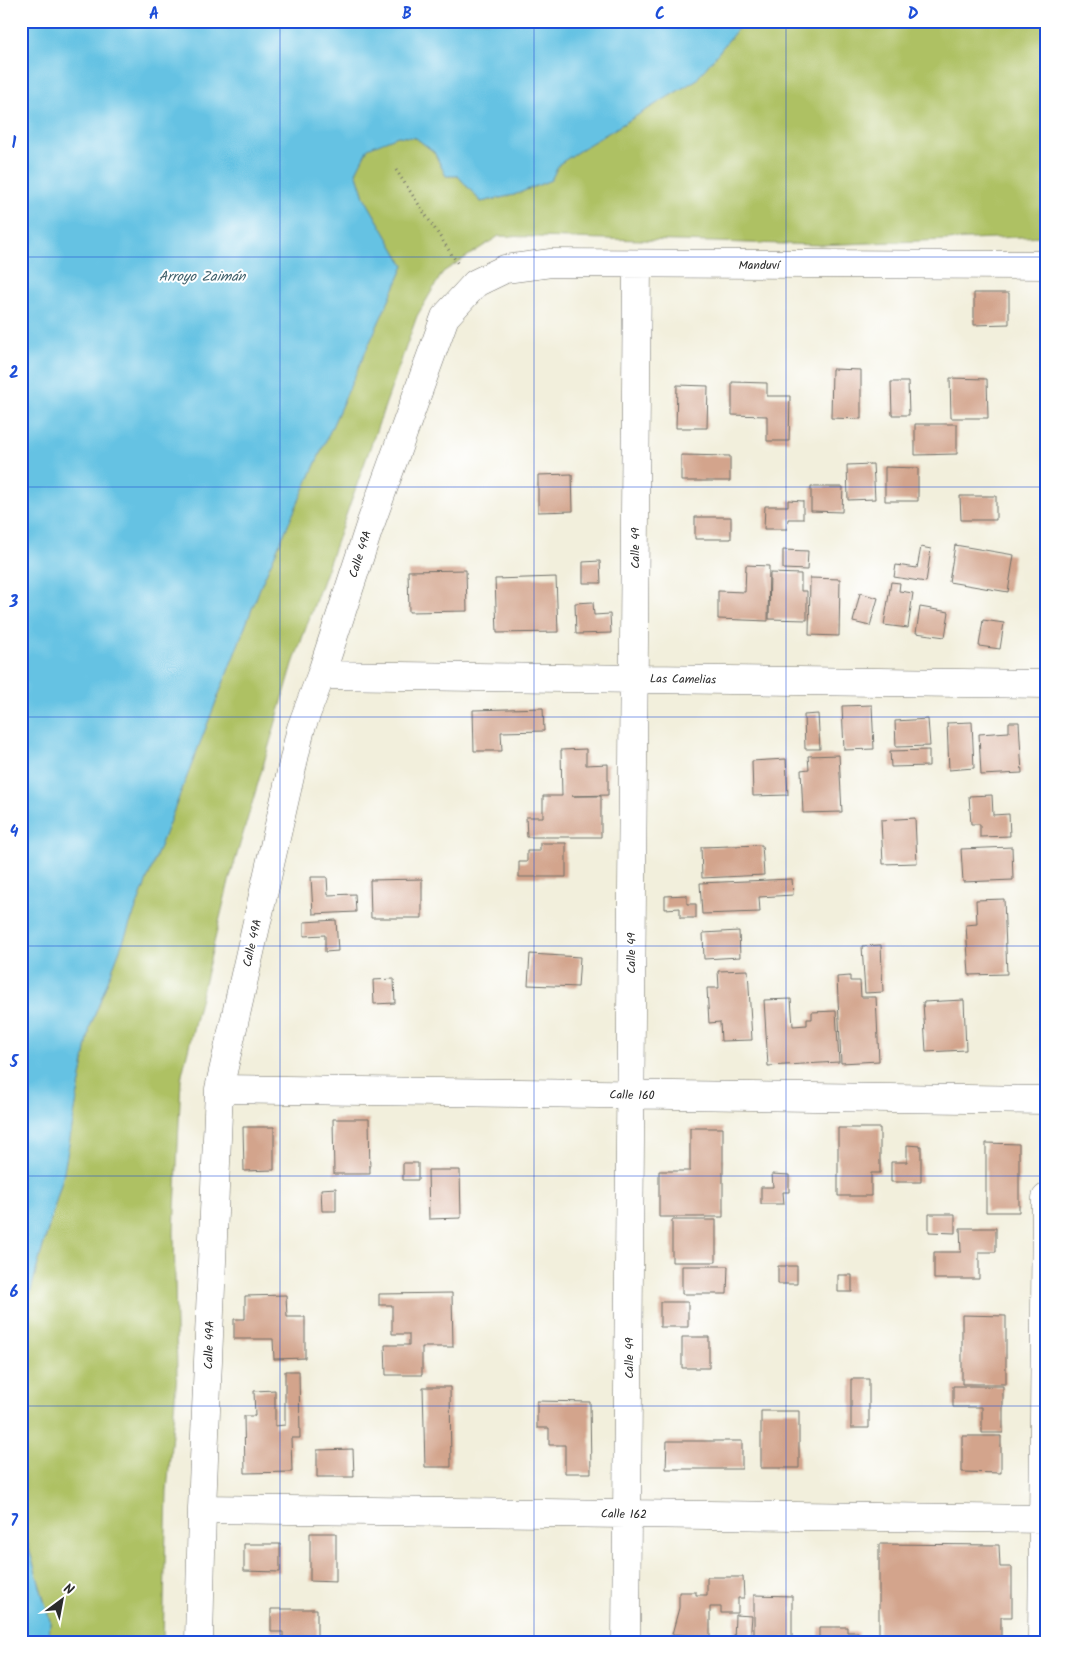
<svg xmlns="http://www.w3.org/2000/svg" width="1067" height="1663" viewBox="0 0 1067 1663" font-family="Kalam,sans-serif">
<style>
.green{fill:#aec164;stroke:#6c7648}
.water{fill:#65c2e3;stroke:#487687}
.building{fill:#d3a48c}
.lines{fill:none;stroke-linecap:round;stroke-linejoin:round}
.minor-casing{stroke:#717069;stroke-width:29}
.path{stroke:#717069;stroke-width:3;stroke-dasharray:1 4;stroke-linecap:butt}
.minor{stroke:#fff;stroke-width:28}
.grid{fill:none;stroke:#1d4ed8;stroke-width:1;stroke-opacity:0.55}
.labels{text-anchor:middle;stroke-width:4;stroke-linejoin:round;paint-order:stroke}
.street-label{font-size:12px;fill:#2b2b2b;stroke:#fff}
.water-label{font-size:14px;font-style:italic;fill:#3f606b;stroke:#fff}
.neatline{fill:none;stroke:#1d4ed8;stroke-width:2}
.grid-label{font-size:16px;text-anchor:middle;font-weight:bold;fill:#1d4ed8}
</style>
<rect width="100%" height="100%" fill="#fff"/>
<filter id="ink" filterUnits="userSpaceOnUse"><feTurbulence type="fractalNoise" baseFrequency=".02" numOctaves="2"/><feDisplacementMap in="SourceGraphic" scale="10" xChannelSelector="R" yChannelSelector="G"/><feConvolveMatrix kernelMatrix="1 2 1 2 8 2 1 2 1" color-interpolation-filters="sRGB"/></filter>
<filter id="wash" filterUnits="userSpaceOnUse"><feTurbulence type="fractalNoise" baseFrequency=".0096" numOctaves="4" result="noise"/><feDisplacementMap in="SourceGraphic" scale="20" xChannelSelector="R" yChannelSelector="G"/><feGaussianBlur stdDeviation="1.12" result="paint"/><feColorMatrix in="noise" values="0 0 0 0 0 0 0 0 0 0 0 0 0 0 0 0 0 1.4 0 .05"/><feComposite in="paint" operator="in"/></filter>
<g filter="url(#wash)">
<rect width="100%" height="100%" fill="#f2efdc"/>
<!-- green -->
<path class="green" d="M744 21H1046V236L819 245 499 236 443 272 417 316 293 664 228 885 181 1079 174 1232 177 1374 167 1492 163 1642H49L50 1621 21 1521V1331L36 1271 63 1177 90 1027 262 583 404 266 364 197 356 172 368 147 398 136 416 138 434 152 446 176H458L481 202 514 195 551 180 559 164 588 145 696 80Z"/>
<!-- water -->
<path class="water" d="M21 21H744L696 80 588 145 559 164 551 180 514 195 481 202 458 176H446L434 152 416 138 398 136 368 148 356 172 364 197 404 266 262 583 90 1027 63 1177 36 1271 21 1331Z
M21 1521 50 1621 49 1642H21Z"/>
<g id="blocks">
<!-- building -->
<path class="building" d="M974 293H1009V324L974 325Z
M832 369 861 370V419L831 418Z
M950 378 987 379 988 418H951Z
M732 382 767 383V396H790L789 441H767V416L732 415Z
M891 382H908L909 415H892Z
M677 385 708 386 707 428H676Z
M915 424H957V454L915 455Z
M681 455 730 456V481H681Z
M873 464 875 499 848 500 847 465Z
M885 467 918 468V501H885Z
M572 474 573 511 538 512V475Z
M811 487H843L842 512 811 511Z
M960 496H996V520H961Z
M788 500 803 501V519H788L787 529H764L765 506H788Z
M695 517H731V539H695Z
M955 545 1014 555 1008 592 949 582Z
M921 547 931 549 926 582 894 577 896 565 917 568Z
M783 550 808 551 807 570 783 569Z
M600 561 601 583H583V562Z
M746 565 769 566 768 621 718 619V591L745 592Z
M466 570 467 611 409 612 408 571Z
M770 573 801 574V591H807V620L769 619Z
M556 577 558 632 497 633 495 579Z
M810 578 840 579 839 636 809 635Z
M891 582 900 583 899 591 913 593 908 628 884 625Z
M860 593 878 598 870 626 853 622Z
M593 602 594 615 610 614 611 633 576 634 575 603Z
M920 607 949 612 945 637 916 633Z
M983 620 1004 623 1000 649 979 646Z
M872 705 874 749 844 750 842 706Z
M543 708 544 731 501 732 502 751H474L473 710Z
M818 714 820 749H805L804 715Z
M928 719 930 746 896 747 895 721Z
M972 722 974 768 949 770 947 723Z
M1009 722H1019L1022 773 981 775 979 734 1009 732Z
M586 749V765L608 764V795L572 796H601V837H527L526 817H543V796H562L561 750Z
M929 750V766L891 767 890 751Z
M839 755 842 812 803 813 801 770 809 769 808 756Z
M786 759 788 795 753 796 752 761Z
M992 795 993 815 1009 814 1010 836 980 837V824H971L969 796Z
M915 818 917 863 883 864 881 820Z
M540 843H566V877H519V862H527V851H540Z
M762 845 764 875 702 878 701 847Z
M1012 847 1013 880 963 882 961 849Z
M311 877H327L328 895 355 894 356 912 313 914Z
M422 879V918H371L370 880Z
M792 879 793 895 759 897 760 912 702 914 700 883Z
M687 895V904H696V918H680V908L665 909V896Z
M1004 899 1007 974 969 975 966 925 977 924 976 900Z
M336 920 338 951 325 952V935L304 936V922Z
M739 931 740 957 704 959 703 933Z
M881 945 883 992 865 993 862 946Z
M530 954 580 957 578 987 528 985Z
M748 970 752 1040 721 1041 720 1022 709 1023 707 988H719L718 971Z
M850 976V981H860L861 997H876L879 1061 841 1063 837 977Z
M394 979 395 1003 374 1004 373 980Z
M791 999 793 1026 807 1025V1019H812V1012L836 1011 839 1062 768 1066 764 1000Z
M964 1000 966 1050 926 1052 923 1002Z
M333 1119H369L370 1174H334Z
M243 1127H274V1170L244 1171Z
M690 1128H723V1217H659V1171H690Z
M838 1128H880V1173H871V1196H838Z
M986 1143 1019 1144V1212H986Z
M907 1145 921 1146V1182H891V1162H907Z
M403 1163H418V1180H403Z
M428 1170H460L461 1218 429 1219Z
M772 1174 789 1175V1192H783L784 1204H761V1187H773Z
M336 1188V1211H322L321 1189Z
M929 1214H955V1233L929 1232Z
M672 1220H716V1262H672Z
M960 1228H996V1252H979V1279H934V1252H961Z
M682 1266H728L727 1294H682Z
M778 1266H797V1284H778Z
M838 1275H852V1292H838Z
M452 1293 453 1347H422V1375H386L385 1345H409V1334H392V1305H379V1294Z
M286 1295 287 1317H305V1358L274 1359 273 1339H234V1319H245V1296Z
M660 1302H688V1327H660Z
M962 1315 1006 1316V1384H962Z
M682 1337H709V1368H682Z
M285 1371H299L300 1438H291L292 1472 245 1473 244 1416H255L254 1391 275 1390V1426L285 1425Z
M851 1379H869V1428H851Z
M953 1386H1003V1433H982V1407H953Z
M423 1387H450L451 1467H425Z
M537 1401 590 1402 591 1473H565V1445H549V1428H537Z
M761 1411H799V1468H761Z
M962 1436H1001V1473L962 1472Z
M667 1441H742V1469H666Z
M353 1449 354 1477H317V1450Z
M310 1533H336V1582L310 1581Z
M244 1544H280V1572L244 1571Z
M879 1544 999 1545 1000 1567H1012V1617H1001V1638L879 1636Z
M707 1577H743L744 1598H738V1613H721V1607H710V1638L672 1634 679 1608V1592H696V1595H707Z
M754 1595 792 1596V1638H782V1642H754Z
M271 1609H317V1637H310V1642H283V1632H271Z
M735 1615 752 1616 750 1642H734Z
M819 1627H847V1632H858L857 1642H819Z"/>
</g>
</g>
<g filter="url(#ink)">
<use href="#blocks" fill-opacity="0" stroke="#717069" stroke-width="1"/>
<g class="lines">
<!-- minor casing -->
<g class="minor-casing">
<path id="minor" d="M321 675 1046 684
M219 1089 1046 1100
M202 1509 1046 1519
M199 1642 202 1509 219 1089 301 728 321 675 370 525 445 317 476 283 505 269 551 263 1046 265
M626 1642 637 265
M1042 1642 1046 1198"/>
</g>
<!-- path -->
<path class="path" d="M396 170 458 264"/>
<!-- minor -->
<use href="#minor" class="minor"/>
</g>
</g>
<!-- grid -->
<path class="grid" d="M280 21V1642M534 21V1642M786 21V1642M21 257H1046M21 487H1046M21 717H1046M21 946H1046M21 1176H1046M21 1406H1046"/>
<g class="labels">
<!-- street labels -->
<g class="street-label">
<text x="759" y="269">Manduví</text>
<text transform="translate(635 548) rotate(-90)" y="4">Calle 49</text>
<text transform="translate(360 554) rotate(-72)" y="4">Calle 49A</text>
<text transform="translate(683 679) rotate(1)" y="4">Las Camelias</text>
<text transform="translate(252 943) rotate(-77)" y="4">Calle 49A</text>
<text transform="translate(631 953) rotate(-90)" y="4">Calle 49</text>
<text transform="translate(632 1095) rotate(1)" y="4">Calle 160</text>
<text transform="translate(209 1345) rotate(-88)" y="4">Calle 49A</text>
<text transform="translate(629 1358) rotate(-90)" y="4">Calle 49</text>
<text transform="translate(624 1514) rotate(1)" y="4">Calle 162</text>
</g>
<!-- water labels -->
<g class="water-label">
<text x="202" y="281">Arroyo Zaimán</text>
</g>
</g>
<!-- margin -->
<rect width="1067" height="1663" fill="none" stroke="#fff" stroke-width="55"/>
<!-- north arrow -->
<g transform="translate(62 1600) rotate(32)" stroke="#ffffff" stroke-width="4" paint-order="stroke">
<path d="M0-4L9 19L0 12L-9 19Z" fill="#2b2b2b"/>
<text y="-8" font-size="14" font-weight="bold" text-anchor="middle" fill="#2b2b2b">N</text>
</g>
<rect x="28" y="28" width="1012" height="1608" class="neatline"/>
<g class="grid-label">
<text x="154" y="19">A</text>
<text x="407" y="19">B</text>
<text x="660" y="19">C</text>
<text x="913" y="19">D</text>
<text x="14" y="148">1</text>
<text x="14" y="378">2</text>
<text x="14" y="607">3</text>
<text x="14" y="837">4</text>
<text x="14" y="1067">5</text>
<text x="14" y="1297">6</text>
<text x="14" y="1526">7</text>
</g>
</svg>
